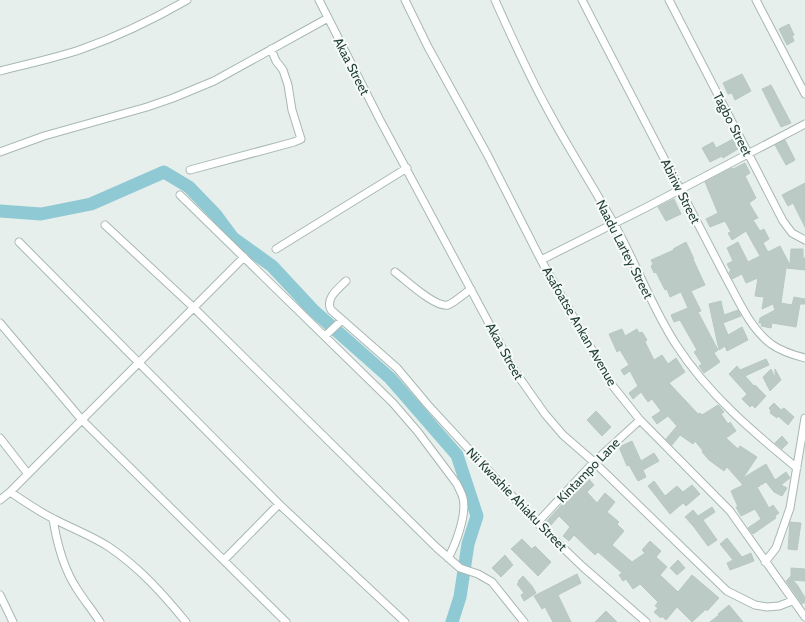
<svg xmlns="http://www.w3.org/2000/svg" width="805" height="622" viewBox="0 0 805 622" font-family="Cabin,sans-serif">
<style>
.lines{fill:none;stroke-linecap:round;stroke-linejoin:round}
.river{stroke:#8ec9d4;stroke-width:13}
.building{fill:#bbcac4;stroke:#b8c9c2}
.minor-casing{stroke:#a8b8b2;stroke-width:9}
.minor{stroke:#fff;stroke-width:7}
.labels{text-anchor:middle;stroke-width:4;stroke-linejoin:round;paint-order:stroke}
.street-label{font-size:13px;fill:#24423a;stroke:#f7fbf9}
</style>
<rect width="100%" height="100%" fill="#e6efeb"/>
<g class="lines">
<!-- river -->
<path class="river" d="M0 211 41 214 91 204 164 172 189 187 216 215 233 238 272 266 313 310 390 378 457 455 477 516 468 544 460 597 452 622"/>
</g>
<!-- building -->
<path class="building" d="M789 24 794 35 792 36 794 41 787 45 779 29Z
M742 74 751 91 735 100 732 93 728 94 723 83Z
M771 85 791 123 781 127 762 89Z
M733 139 738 149 723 158 722 156 710 162 702 148 713 142 716 148Z
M785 140 795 160 786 165 775 145Z
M745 163 750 173 745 176 756 198 749 203 758 218 753 220 760 231 764 229 769 239 763 243 768 252 780 246 790 265 791 249H803V258H805V270L786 268 781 303 792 305 794 297 805 299V304H800L796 327 772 323 771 328 761 326 762 323H759L760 318 775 310 773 304 762 309 764 297 755 296 758 278 746 283 742 274 732 279 729 272 731 271 727 264 733 261 727 248 738 242 748 262 760 256 746 231 732 240 728 233 731 232 725 221 710 227 706 219 718 213 705 182 732 168 733 169Z
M805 183V227L793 203 788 206 782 195Z
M674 199 681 214 666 221 658 207Z
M686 242 694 259H693L705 285 691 291 701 311 698 312 718 350 714 353 720 362 704 373 699 366 702 364 694 352 697 350 680 320 674 322 671 315 688 308 681 292 670 297 667 289 665 290 656 272 654 273 651 266 653 264 651 260 674 250 673 249Z
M721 301 724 315 738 310 741 316 723 323 728 335 742 327 748 340 727 351 725 346 719 350 709 304Z
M622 329 625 336 637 329 639 333 642 332 647 340 645 342 654 360 662 355 668 364 676 358 685 372 669 383 698 414 700 413 702 415 718 405 720 407 724 412 721 414 728 424 730 422 736 431 726 438 738 449 740 446 757 457 743 478 766 464 775 480 786 472 790 478 781 485 787 488 782 496 774 492 766 482 761 485 759 484 760 486 757 487 769 508 773 505 779 513 775 516 776 518 753 534 748 528 761 519 755 509 741 516 736 507H738L731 491 743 485 727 467 724 471 709 460 702 452 703 451 695 441 693 444 680 435 672 445 666 439 677 426 668 416 657 424 652 417 661 411 652 399 648 402 641 392 633 399 629 393 638 386 630 371 624 375 621 370 629 365 620 350 617 352 609 334Z
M766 359 769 365 745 376 754 386 755 385 766 396 755 408 752 405 750 407 742 399 747 394 729 374 737 366 740 370Z
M771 369 775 378V369L781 380 770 391 763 377Z
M774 403 781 410 784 408 794 417 788 425 778 416 777 418 770 413 771 411 769 408Z
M596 411 611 427 602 436 587 420Z
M782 436 788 443 782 449 775 443Z
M632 441 641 461 654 453 659 461 643 470 646 477 638 481 629 465 627 466 619 447Z
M587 477 594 485 587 492 597 503 605 493 615 502 607 512 619 522 617 524 624 531 612 545 632 562 645 553 642 550 650 541 661 551 656 557 667 567 660 575 678 592 692 575 719 598 707 611 706 609 692 622 677 607 666 620 662 616 661 618 654 612 658 608 655 606 658 602 640 584 633 589 626 579 623 581 619 575 622 573 598 552 595 555 574 535 569 541 563 536 570 527 559 516 550 526 546 522Z
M654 481 665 496 677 486 683 492 692 485 700 494 686 506 683 503 670 514 648 486Z
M712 507 715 512 703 520 717 540 708 546 694 527 685 517 693 510 698 516Z
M790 522 801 523 797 550 788 549Z
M727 538 742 557 751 553 754 561 730 570 727 563 733 560 720 544Z
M522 539 532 549 535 546 551 562 538 576 511 549Z
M505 555 513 565 501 577 492 568Z
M678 560 685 568 677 575 670 568Z
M791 568 805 569V581L793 580 798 586 805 598V602L802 604 786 581 791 576Z
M577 574 581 583 558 595 571 622H553L545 607 542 609 534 596Z
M523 576 532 586 536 593 524 601 521 595 524 593 517 584 519 582 518 581Z
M729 605 743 622H710L719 615 718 614Z
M606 611 617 622H595Z"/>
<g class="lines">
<!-- minor casing -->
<g class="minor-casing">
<path id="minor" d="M319 0 380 120 514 370 545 414 563 435 594 462 727 591 755 605 767 607 779 606 792 601
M405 0 428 47 487 154 541 260 612 385 640 420 730 511 805 617
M495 0C512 38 529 76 549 112 569 149 592 185 613 222 636 262 651 307 677 346 708 394 753 432 797 468
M582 0 725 276C738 299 749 327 771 344 781 351 793 355 805 358
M669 0 783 221 792 233 805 240
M756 0 805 94
M0 71C27 64 56 58 82 49 119 36 154 19 187 0
M0 152 44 136 147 107 173 98 214 81 328 18
M190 170 294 142 301 139 292 110 288 85 283 70 276 61 271 49
M180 195 393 403 418 432 457 484C459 489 462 493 463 498 467 514 456 544 448 558
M105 225 193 307 436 547 460 568 478 574 492 582 524 622
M19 242 279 504 405 622
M276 249 407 168
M541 260 647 207 805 124
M395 272C406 280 435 308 448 305 454 303 465 293 471 289
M346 281C338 289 325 298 331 310L397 368 428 405 537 523 583 567 646 622
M0 323 82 420 286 622
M325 336 342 320
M0 438 28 474
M10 492C24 501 39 512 54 519 73 529 92 536 109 547 140 568 163 594 186 622
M0 500 10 492 244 257
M53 519C57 544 63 568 77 589 84 600 93 611 100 622
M537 523 594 462 640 420
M224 560 279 504
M765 562 776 548 790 508 805 418
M0 595 13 622"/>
</g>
<!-- minor -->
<use href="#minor" class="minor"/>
</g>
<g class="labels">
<!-- street labels -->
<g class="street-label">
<text transform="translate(352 66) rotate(63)" y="5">Akaa Street</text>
<text transform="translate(733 124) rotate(63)" y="5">Tagbo Street</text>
<text transform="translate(681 191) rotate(63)" y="5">Abiriw Street</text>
<text transform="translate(625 249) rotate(63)" y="5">Naadu Lartey Street</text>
<text transform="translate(580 326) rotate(60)" y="5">Asafoatse Ankan Avenue</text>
<text transform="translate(505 351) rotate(61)" y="5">Akaa Street</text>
<text transform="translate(588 470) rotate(-46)" y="5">Kintampo Lane</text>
<text transform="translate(517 499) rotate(46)" y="5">Nii Kwashie Ahiaku Street</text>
</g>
</g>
</svg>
